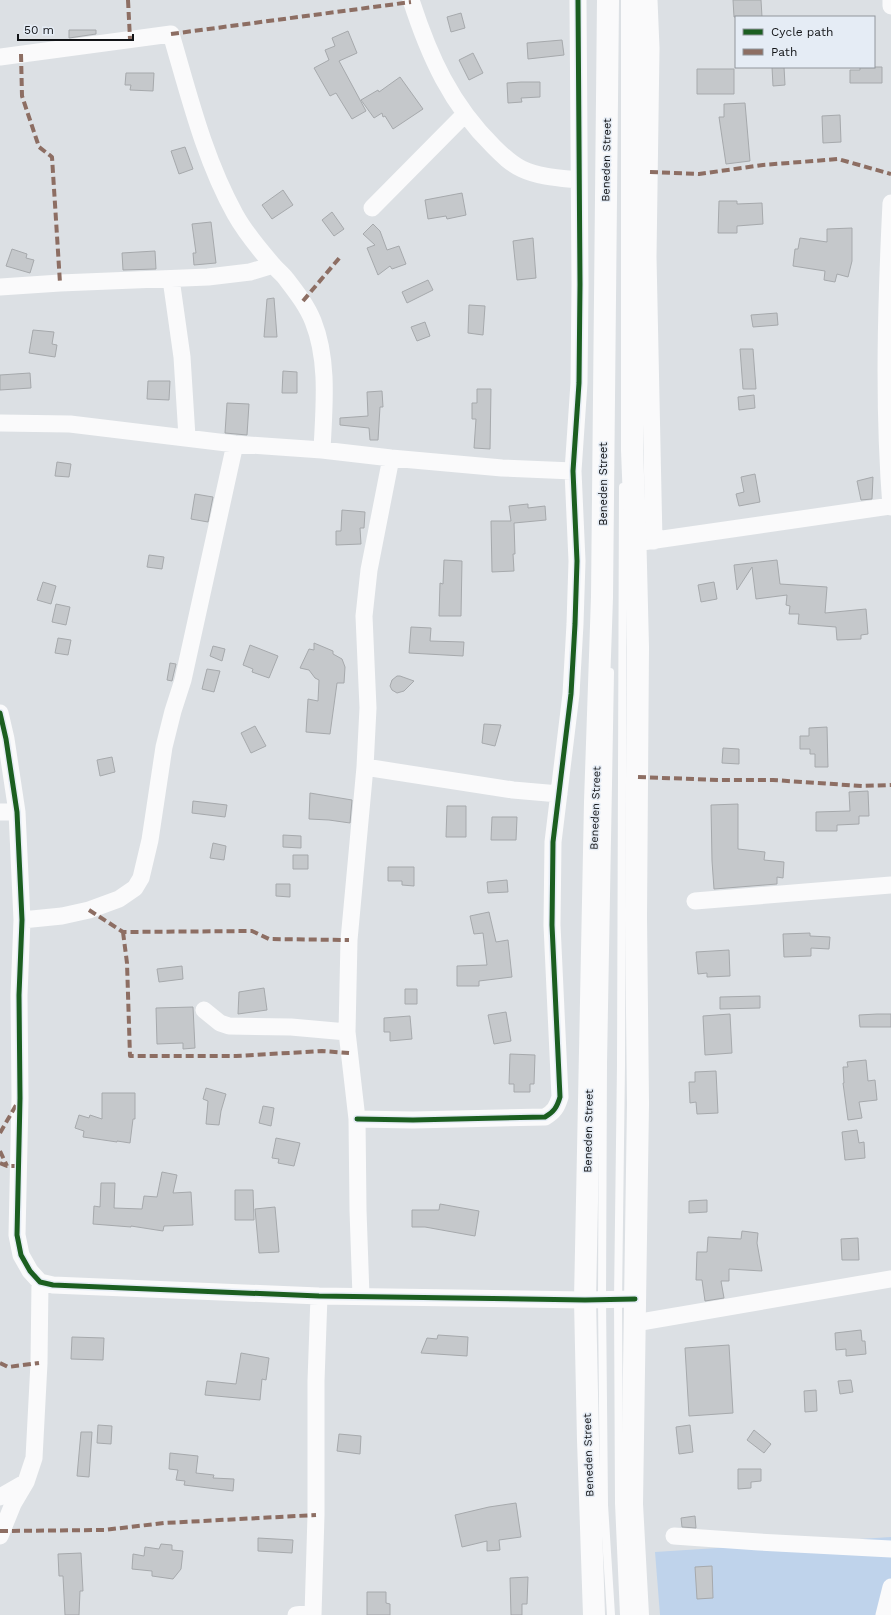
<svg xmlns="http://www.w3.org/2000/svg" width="891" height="1615" viewBox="0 0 891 1615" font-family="'Work Sans',sans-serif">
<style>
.green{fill:#bfd3eb}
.building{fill:#c5c8cb;stroke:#a6a9ac}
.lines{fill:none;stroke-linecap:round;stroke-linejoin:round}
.service{stroke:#fafafb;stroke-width:8}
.minor{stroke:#fafafb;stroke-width:17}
.secondary{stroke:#fafafb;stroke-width:22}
.quiet{stroke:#8d6e63;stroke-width:4;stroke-dasharray:8 4;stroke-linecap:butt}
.cycleway-casing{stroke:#e5ecf5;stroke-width:8}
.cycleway{stroke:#1b5e20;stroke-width:5}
.labels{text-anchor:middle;stroke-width:3;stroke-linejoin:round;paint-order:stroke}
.street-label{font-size:11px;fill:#121417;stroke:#e5ecf5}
</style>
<rect width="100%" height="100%" fill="#dce0e4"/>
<!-- green -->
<path class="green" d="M891 1537V1615H660L655 1552Z"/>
<!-- building -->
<path class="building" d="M733 0H761L762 17H734Z
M461 13 465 28 451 32 447 17Z
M69 30H96V34L69 38Z
M348 31 357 53 339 61 366 111 352 119 336 93 330 96 314 68 329 60 325 50 335 46 332 38Z
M562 40 564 55 528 59 527 43Z
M473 53 483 73 469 80 459 60Z
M772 67H784L785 85 773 86Z
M860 67H882V83H850V70H860Z
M697 69H734V94H697Z
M126 73H154L153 91 130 90 131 85H125Z
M400 77 423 109 393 129 385 116 383 117 382 113 374 118 361 100 378 90 379 92Z
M521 82H540V97L521 98 522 102 508 103 507 83Z
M745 103 750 161 726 164 719 117H724V104Z
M840 115 841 142 823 143 822 116Z
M185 147 193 169 179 174 171 151Z
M283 190 293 205 272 219 262 205Z
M462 193 466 215 447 219 446 216 428 219 425 200Z
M719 201H737V204L762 203 763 224 737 226V233H718Z
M332 212 344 229 334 236 322 220Z
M211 222 216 263 194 265 193 253H196L192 224Z
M373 224 380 231 387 250 399 246 406 264 392 269 390 266 378 275 367 248 375 245 363 234Z
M852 228V261L848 277 837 274 835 282 824 280 825 271 793 266 795 249H798L800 238 827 242V229Z
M533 238 536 278 517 280 513 241Z
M12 249 27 254 26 258 34 260 30 273 6 266Z
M155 251 156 269 123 270 122 253Z
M428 280 433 290 407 303 402 292Z
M274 298 277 337H264L267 299Z
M469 305 485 306 483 335 468 333Z
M777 313 778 325 753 327 751 315Z
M425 322 430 336 417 341 411 327Z
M33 330 54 332 52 344 57 345 55 357 29 353Z
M740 349H753L756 389H743Z
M283 371 297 372V393H282Z
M30 373 31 388 0 390V375Z
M148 381H170L169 400 147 399Z
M477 389H491L490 449 474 448 476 419H472V403H477Z
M382 391 383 407H380L378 440H370L369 428 340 425V418L368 416 367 392Z
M754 395 755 408 739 410 738 397Z
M227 403 249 404 247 435 225 433Z
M57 462 71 464 69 477 55 476Z
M755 474 760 502 739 506 736 494 744 492 741 477Z
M873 477 872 499 861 500 857 481Z
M195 494 213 497 208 522 191 519Z
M528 504V508L545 506 546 520 514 523 515 554H513L514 571 492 572 491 521H511L509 506Z
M342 510 365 512 364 528H360L361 544 336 545V531H341Z
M149 555 164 557 162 569 147 567Z
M444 560 462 561 461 616H439L440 583 443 584Z
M777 560 780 584 827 587 825 613 866 609 868 634 861 635V639L837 640 836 627 798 624 799 614H789L790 606 786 605 787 595 756 599 752 567 737 590 734 565Z
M43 582 56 586 51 604 37 600Z
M714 582 717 599 701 602 698 585Z
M56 604 70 607 66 625 52 622Z
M411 627 431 628 430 641 464 642 463 656 409 653Z
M58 638 71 640 68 655 55 653Z
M314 643 333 651V654L342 659 345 667 344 683H337L330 734 306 732 308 699 318 701 319 680 315 678 309 670 300 668 309 649 314 650Z
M250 645 278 656 269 678 252 672 253 669 243 665Z
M213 646 225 649 222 661 210 656Z
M170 663 176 664 172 681 167 680Z
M207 669 220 671 214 692 202 689Z
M397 676H400L414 681 404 691 397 693 392 690 390 686 392 680Z
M484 724 501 725 495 746 482 743Z
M255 726 266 746 251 753 241 733Z
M827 727 828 767H815V754H810V749H800V736H809V728Z
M723 748 739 749V764L722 763Z
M112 757 115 772 100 776 97 760Z
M868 791 869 816H859V824L837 825V831H816V812L850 811 849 792Z
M310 793 352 800 350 823 329 820 309 819Z
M193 801 227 805 225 817 192 813Z
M738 804V849L765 852 764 860 784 862 783 878 777 877V884L714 889 712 861 711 805Z
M447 806H466V837H446Z
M492 817H517L516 840H491Z
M283 835 301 836V848L283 847Z
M213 843 226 846 224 860 210 858Z
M293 855H308V869H293Z
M388 867H414V886L402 885V881H388Z
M507 880 508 892 488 893 487 882Z
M276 884H290V897L276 896Z
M489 912 496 942 508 940 512 977 479 981V986H457V966L487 965 483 933 474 934 470 916Z
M810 933V936L830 937 829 949 811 948V956L784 957 783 934Z
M729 950 730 976 707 977V973L698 974 696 952Z
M182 966 183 979 159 982 157 969Z
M264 988 267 1010 238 1014 239 992Z
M405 989H417V1004H405Z
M760 996V1008L720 1009V997Z
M193 1007 195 1048 183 1049V1043L157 1044 156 1008Z
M506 1012 511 1041 494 1044 488 1015Z
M730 1014 732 1053 705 1055 703 1016Z
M877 1014H891V1027H860L859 1015Z
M410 1016 412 1039 390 1041V1032H384V1018Z
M510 1054 535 1055 534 1084H530V1092H514V1084H509Z
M866 1060 868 1081 875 1080 877 1100 859 1102 862 1118 848 1120 843 1083H844L843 1067H848L847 1062Z
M716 1071 718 1113 697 1114 696 1102 690 1103 689 1082H695V1072Z
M206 1088 226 1094 221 1111 219 1125 206 1124 208 1101 203 1099Z
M102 1093H135V1119H133L130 1143 117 1141V1142L83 1137 84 1131 75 1128 79 1115 89 1118 90 1115 102 1119Z
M263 1106 274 1108 271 1126 259 1123Z
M857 1130 859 1143 864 1142 865 1158 845 1160 842 1132Z
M276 1138 300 1143 294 1166 278 1163 279 1159 272 1158Z
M162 1172 177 1175 173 1193 191 1192 193 1225 164 1226 163 1231 131 1226V1227L93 1224 94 1206 100 1207 101 1183H115L114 1208 142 1209 144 1196 157 1197Z
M235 1190H253L254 1220H235Z
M707 1200V1212L689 1213V1201Z
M440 1204 479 1211 475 1236 425 1227H412V1210H439Z
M275 1207 279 1252 259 1253 255 1209Z
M742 1231 758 1233 757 1243 762 1271 729 1269V1281H721L724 1298 705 1301 702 1280H696L697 1252H707L708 1237 741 1239Z
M858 1238 859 1260H842L841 1239Z
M861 1330 862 1341H865L866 1354 846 1356V1349L836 1350 835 1333Z
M438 1335 468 1337 467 1356 421 1353 427 1338 437 1339Z
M72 1337 104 1338 103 1360 71 1359Z
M729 1345 733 1413 689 1416 685 1348Z
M241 1353 269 1358 266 1380 262 1379 260 1400 205 1395 207 1381 236 1384Z
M851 1380 853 1392 840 1394 838 1381Z
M816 1390 817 1411 805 1412 804 1391Z
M98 1425 112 1426 111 1444 97 1443Z
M690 1425 693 1452 679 1454 676 1427Z
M754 1430 771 1444 764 1453 747 1440Z
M81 1432H92L89 1477 77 1476Z
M339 1434 361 1436 360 1454 337 1451Z
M170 1453 198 1456 196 1473 214 1475 213 1478 234 1479 233 1491 184 1485 185 1481 176 1480 178 1470 169 1469Z
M738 1469H761V1481L751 1482V1488L738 1489Z
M516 1503 521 1537 499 1540 500 1550 487 1551V1541L462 1547 455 1515 489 1507Z
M695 1516 696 1528 682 1527 681 1518Z
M258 1538 293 1540 292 1553 258 1551Z
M161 1544 172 1545V1550L183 1551 181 1569 173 1579 152 1576V1571L132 1569 133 1554 144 1556 145 1547 159 1549Z
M81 1553 83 1591H80L79 1615H65L63 1576H59L58 1554Z
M712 1566 713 1598 697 1599 695 1567Z
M528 1577 527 1604H522V1615H511L510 1578Z
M367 1592H386V1603L390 1604V1615H367Z"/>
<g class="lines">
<!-- service -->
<path class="service" d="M623 487 621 1065 618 1300 619 1503 624 1615
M610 672 603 1063 602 1300 604 1505 611 1615"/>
<!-- minor -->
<path class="minor" d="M411 0C429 56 451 105 494 147 502 155 511 164 522 169 539 177 560 178 579 180
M649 0 651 48 648 257 654 541
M891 0V6
M0 57 171 34C189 95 204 158 235 214 245 232 259 249 273 265 277 270 283 274 287 280 297 293 307 306 313 321 329 361 324 407 322 450
M891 203C886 304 883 406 891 507
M372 208 464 115
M171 279 182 357 187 437
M0 287 60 283 208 277 250 272 273 265
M0 423 70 424 235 444 322 450 391 458 502 468 573 471
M642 542 891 506
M0 713 6 739 17 812 22 920 19 995 20 1098 17 1235 21 1255 30 1271 40 1282 53 1285 319 1296 585 1300 635 1299
M365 767 513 790 559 794
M0 812H17
M695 901 891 885
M22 920 62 916 89 910 119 899 135 888 141 878 150 840 164 747 173 711 183 680 235 444
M204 1010 220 1023 229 1026 291 1027 347 1032
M357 1119 413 1120 545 1117C554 1112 557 1107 560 1097L552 925 553 842 571 694 575 624 577 561 573 471 579 383 580 284 578 0
M361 1296 358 1210 357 1119 347 1032 349 940 365 767 368 708 364 616 369 570 391 458
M635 1323 891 1279
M0 1497 26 1482
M0 1536 13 1504 26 1482 34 1458 39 1363 40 1282
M674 1536 759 1542 891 1549
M296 1615 313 1613
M313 1615 316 1515V1381L319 1296
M884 1615 891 1587"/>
<!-- secondary -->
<path class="secondary" d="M632 0V450L635 526 638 647 636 917 638 1104 632 1504 638 1615
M594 1615 588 1440 585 1300 595 802 602 597 608 0"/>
<!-- quiet -->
<path class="quiet" d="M128 0 130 39
M171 34 411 2
M21 54 22 96 39 147 52 157 60 283
M650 172 699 174 763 165 838 159 891 174
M303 301 341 256
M638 777 720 780H773L862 786 891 785
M89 910 123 932 252 931 269 939 349 940
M123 932 127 963 130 1056H236L322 1051 349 1053
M0 1133 19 1100
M0 1151 7 1166
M0 1163 7 1166H18
M0 1363 8 1367 39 1363
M0 1531 104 1530 164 1523 316 1515"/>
<!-- cycleway casing -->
<g class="cycleway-casing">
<path id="cycleway" d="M0 713 6 739 17 812 22 920 19 995 20 1098 17 1235 21 1255 30 1271 40 1282 53 1285 319 1296 585 1300 635 1299
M357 1119 413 1120 545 1117C554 1112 557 1107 560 1097L552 925 553 842 571 694 575 624 577 561 573 471 579 383 580 284 578 0"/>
</g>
<!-- cycleway -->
<use href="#cycleway" class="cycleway"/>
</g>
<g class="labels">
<!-- street labels -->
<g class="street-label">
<text transform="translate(606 160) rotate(-89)" y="4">Beneden Street</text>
<text transform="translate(603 484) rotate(-90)" y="4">Beneden Street</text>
<text transform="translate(595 808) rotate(-88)" y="4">Beneden Street</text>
<text transform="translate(588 1131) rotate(-89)" y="4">Beneden Street</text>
<text transform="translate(588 1455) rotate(-92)" y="4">Beneden Street</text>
</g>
</g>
<!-- legend -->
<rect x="735" y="16" width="140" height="52" fill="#e5ecf5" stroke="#91969c"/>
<rect x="743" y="29" width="20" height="6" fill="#1b5e20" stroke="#91969c"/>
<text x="771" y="36" font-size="12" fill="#121417">Cycle path</text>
<rect x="743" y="49" width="20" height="6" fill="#8d6e63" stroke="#91969c"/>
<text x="771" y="56" font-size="12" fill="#121417">Path</text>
<!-- scale -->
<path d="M18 34v6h115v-6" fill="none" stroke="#121417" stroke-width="2"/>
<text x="24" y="34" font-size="12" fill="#121417" stroke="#e5ecf5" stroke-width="3" paint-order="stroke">50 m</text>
</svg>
